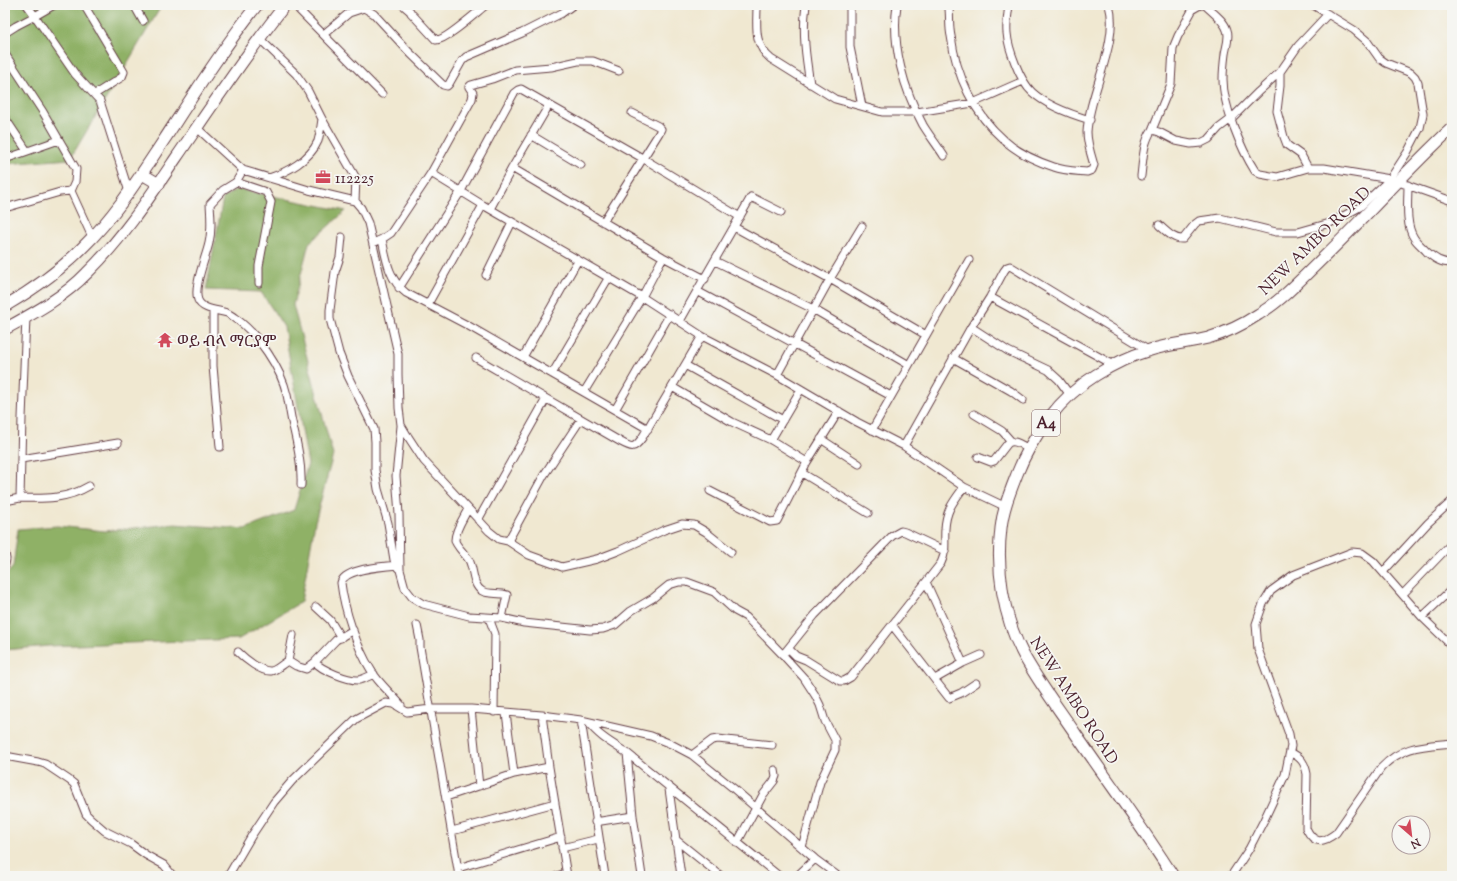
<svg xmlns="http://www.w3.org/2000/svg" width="1457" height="881" viewBox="0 0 1457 881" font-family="'Sorts Mill Goudy','Noto Serif Ethiopic',serif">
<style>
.forest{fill:#8fb166;stroke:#6c6848}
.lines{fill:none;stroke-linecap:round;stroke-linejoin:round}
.minor-casing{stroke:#633d44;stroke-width:9}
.primary-casing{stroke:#633d44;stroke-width:13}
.minor{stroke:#fff;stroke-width:7}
.primary{stroke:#fff;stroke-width:11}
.labels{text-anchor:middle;stroke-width:3.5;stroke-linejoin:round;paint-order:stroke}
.shield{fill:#f6f6f2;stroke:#7e6067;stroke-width:1}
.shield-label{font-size:15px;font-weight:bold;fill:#4a1f2b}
.poi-label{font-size:16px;fill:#4a1f2b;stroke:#f6f6f2;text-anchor:start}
.street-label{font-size:16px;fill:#4a1f2b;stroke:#f6f6f2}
</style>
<rect width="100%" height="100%" fill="#f6f6f2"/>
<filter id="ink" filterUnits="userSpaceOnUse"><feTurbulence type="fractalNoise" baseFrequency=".025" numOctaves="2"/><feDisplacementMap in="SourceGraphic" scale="8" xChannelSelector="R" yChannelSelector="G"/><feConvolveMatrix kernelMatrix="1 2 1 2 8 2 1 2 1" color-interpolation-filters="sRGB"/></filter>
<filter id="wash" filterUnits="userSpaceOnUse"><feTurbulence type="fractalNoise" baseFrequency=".012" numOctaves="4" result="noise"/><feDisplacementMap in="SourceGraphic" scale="16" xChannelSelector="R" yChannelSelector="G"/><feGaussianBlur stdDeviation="0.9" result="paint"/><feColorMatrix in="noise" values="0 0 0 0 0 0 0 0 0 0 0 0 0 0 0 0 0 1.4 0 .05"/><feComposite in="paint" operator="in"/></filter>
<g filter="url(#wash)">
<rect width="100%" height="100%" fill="#f0e8d1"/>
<!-- forest -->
<path class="forest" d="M5 5H162L70 159 5 164Z
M237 189 346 211 309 243 293 305 333 455 315 522 301 602 239 639 49 646 5 650V576L13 567 18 529 57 526 105 531 173 524 245 529 294 510 308 464 284 327 261 292 206 290 223 198Z"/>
</g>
<g filter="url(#ink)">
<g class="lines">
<!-- minor casing -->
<g class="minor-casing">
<path id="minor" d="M27 5 35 16 54 5
M84 5 124 72 122 77 95 94
M134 5 143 21
M403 5 410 11 411 13 436 40C445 41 477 12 486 5
M757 5C757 26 753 44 771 59L835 99 882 112H917L973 103 1023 81
M806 5C802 32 806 58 810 84
M850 5V47L862 106
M897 5C891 45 904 90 923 125 929 135 937 145 944 156
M951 5 949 9C950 18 949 28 951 36 956 75 974 114 1004 140 1018 153 1036 161 1054 167 1064 171 1077 171 1087 172L1092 170 1094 165C1091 155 1087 143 1087 132 1089 93 1120 41 1109 5
M1009 5C1008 14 1006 23 1007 33 1008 48 1020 81 1032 92 1047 106 1070 114 1090 120
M299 10 382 94
M5 33 16 26 35 16 75 74 100 101 129 192
M324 34 349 13 364 8 374 14 409 52 443 85 447 86 449 84 462 61 466 57 522 33 562 13 573 5
M259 38 296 74 308 91 322 119 356 178 355 201
M5 54 43 112 76 169 75 182 71 191
M1280 72 1298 46 1328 14
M5 118 27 151
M197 128 243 170 309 190 355 201 361 208 368 223 398 354V374L399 408 401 425 407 435 424 461 489 531 499 539 508 541 529 555 562 567 597 559 618 551 664 530 682 524 694 525 706 532 731 552
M1152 130 1171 84 1173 48 1178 36 1193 9 1200 5H1205C1212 12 1224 20 1227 30 1230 37 1226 47 1225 54 1224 62 1223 71 1223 79 1223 106 1241 149 1255 171L1260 174 1277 177 1308 168H1324L1390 179 1452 201
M531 135 581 165
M5 159 59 140
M512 168 549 105
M243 170 236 182 223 190 210 204C211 218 212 230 209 243 206 257 193 287 198 300 202 310 218 310 227 313 230 314 232 316 235 318 258 334 281 368 287 395 289 404 290 413 292 422 297 443 302 464 301 485
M431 173 472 99 473 93 469 87 471 85 492 79 515 70 551 67 578 61H593L619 71
M1141 176C1143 160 1143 143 1152 130L1159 132 1176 141 1191 144 1201 143 1209 139 1219 128 1231 119 1258 92 1280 72V86L1277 111 1284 137 1287 145 1301 155 1308 168
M269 178C287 172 310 160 318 141 320 134 321 126 322 119
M236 182 266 192 271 202 259 266V283
M1408 185C1408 200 1405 225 1414 238 1417 243 1423 247 1427 252 1435 259 1441 263 1452 263
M71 191 92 237
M5 208 60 192 71 191
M490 209 512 168 663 257 705 279
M603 222 659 133 661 129 658 126 632 113
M1159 225C1166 231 1174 240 1183 239L1195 224 1199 221 1220 218 1276 232H1298L1330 223 1360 207 1390 179 1407 153 1420 128 1423 114 1418 83 1415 77 1411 73 1386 63 1379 58 1367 41 1354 30 1313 5
M734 227 830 279 926 335
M342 237 340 257 335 272 330 310V319L339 353 348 376 374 429 375 442V470L378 489 388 523 394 560 398 568
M382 239C386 259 389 280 406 293L467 325 648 429
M373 243 382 239 391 233 431 173 483 205 642 297 702 336 777 375 857 422 904 446 964 487 1006 507
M715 261 813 309 909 365
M486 275 512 222
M399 288 461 191 514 93 518 90 521 89 644 159 740 217
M697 291 751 197 781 212
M990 297 1114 365
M428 304 483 205
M213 310V366L220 447
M680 321 697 291 891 396
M971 327 1008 351 1048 370 1059 380 1070 395
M523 357 578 260
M476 358 621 442C632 448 634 449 642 438L702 336
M953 358 1011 391 1023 400
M685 365 783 420
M552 374 609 277
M777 375 830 279 862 226
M672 387 732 422 771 440 807 462
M584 392 642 297 663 257
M615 410 670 314
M974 414 1002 431 1011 441
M401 426 396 476 399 514 400 570 405 588 412 597 423 604 469 616 502 618 524 623 590 630 603 629 615 625 631 611 653 598 669 585 679 582H687L714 592 735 611 746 617 782 654 804 678 815 695 820 705 825 721 835 740V750L820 782 802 847
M872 430 969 260
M821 439 859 464
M771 440 801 389
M904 446 971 327 990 297 1004 271 1007 267 1010 266 1148 350
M978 457 991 462 994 461 1008 443C1016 439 1022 446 1029 449
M21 459 118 443
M802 473 868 513
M710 491 770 522 777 521 807 462 839 411
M20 498C45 499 67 499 89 486
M5 501 20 498 22 418 26 317
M468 509C464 517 455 530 455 540 455 545 466 555 469 560 474 569 472 585 482 591 489 595 500 592 507 595L502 618
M478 520 546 399
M508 541 544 475 581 419
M5 553 6 559 5 565
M396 565C383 567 344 568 341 583 344 609 357 648 371 670 378 683 392 694 401 705
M1383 572 1428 523 1452 501
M926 582 963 663
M1403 594 1452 543
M316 607 330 620 341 638
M1422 617 1452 646
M489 618 495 634 494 712
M417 625 420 640V647L459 876
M892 625 949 698 961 693 976 683
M789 649 796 656 806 660 840 681H844L851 677 941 563C947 551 944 541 945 529 946 510 953 502 964 487
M786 651 815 615 892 536 901 531 905 532 945 551
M238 652C245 659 261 672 271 671 277 670 283 663 288 661L296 666 306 669 315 662 336 640 353 630
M288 661 293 635
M315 662C321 670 349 681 359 680 364 679 369 676 374 674
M935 679 963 663 981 655
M471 709 479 786
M506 713 514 774
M542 715 549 767 567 876
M581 720 605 876
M588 722C598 736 613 744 627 753L779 876
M627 753 633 816 642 876
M1291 753C1301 757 1305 763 1307 774L1306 828C1314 845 1323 843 1336 833L1381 768C1403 745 1423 746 1452 743
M692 755 712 740 718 739 772 745
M5 756 38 762 45 764 69 780 74 784 86 814 91 819 105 831 131 844 146 855 164 865 173 876
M669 789 681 876
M446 797 514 774 549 767
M595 822 633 816
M452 831 555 803
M675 839 721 876
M737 843 763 795 774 781 776 776 775 770
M562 848 598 839
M458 868 561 837
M228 876 252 835 274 802 292 781 356 719 386 703 394 704 407 712 431 709H471L542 715 581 720 651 736 671 744 692 755 733 788 815 859 838 876
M557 876 566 873
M797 876 815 859
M1231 876 1249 849 1264 820 1285 775 1291 746 1289 734 1258 649 1256 624 1263 604 1271 591 1293 575 1352 552 1362 553 1373 561 1422 617 1452 589"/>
</g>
<!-- primary casing -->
<g class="primary-casing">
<path id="primary" d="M142 174 159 184
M5 306C34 289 61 270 84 246 116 215 140 176 164 140 194 94 223 48 257 5
M5 329C34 313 64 297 87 273 122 239 149 198 176 158 211 107 246 54 285 5
M1173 876C1143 828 1109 783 1077 736 1059 709 1038 682 1023 654 1003 616 996 570 1001 528 1003 509 1010 492 1017 474 1032 436 1060 397 1096 375 1112 365 1130 356 1147 351 1167 344 1188 343 1208 338 1225 333 1244 324 1259 314 1284 299 1304 276 1325 256 1368 214 1408 169 1452 128"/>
</g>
<!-- minor -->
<use href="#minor" class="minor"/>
<!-- primary -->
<use href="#primary" class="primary"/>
</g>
</g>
<!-- icons -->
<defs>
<g id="office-bare" transform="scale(1.2)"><path d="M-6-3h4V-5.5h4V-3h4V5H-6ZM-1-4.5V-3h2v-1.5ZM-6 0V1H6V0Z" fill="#d1495b" stroke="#f6f6f2" stroke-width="2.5" paint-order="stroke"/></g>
<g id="temple-bare" transform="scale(1.2)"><path d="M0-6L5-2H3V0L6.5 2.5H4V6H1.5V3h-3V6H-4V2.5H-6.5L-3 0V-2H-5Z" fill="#d1495b" stroke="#f6f6f2" stroke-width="2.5" paint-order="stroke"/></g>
</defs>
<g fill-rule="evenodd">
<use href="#office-bare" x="323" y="177"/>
<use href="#temple-bare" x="165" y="340"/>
</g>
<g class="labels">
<!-- shield labels -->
<rect class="shield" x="1032" y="410" width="28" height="26" rx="3"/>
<g class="shield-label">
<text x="1046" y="428">A4</text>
</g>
<!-- poi labels -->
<g class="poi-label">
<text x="335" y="183">112225</text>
<text x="177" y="346">ወይ ብላ ማርያም</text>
</g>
<!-- street labels -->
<g class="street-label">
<text transform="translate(1314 240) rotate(-44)" y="6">NEW AMBO ROAD</text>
<text transform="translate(1075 700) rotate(57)" y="6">NEW AMBO ROAD</text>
</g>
</g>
<!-- margin -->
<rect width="1457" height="881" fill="none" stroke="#f6f6f2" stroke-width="20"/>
<!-- north arrow -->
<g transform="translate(1411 835) rotate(152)"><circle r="19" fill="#f6f6f2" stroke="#b1a0a2"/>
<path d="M0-3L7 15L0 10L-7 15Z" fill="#d1495b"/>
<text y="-6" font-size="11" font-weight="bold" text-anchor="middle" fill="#4a1f2b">N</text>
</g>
</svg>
